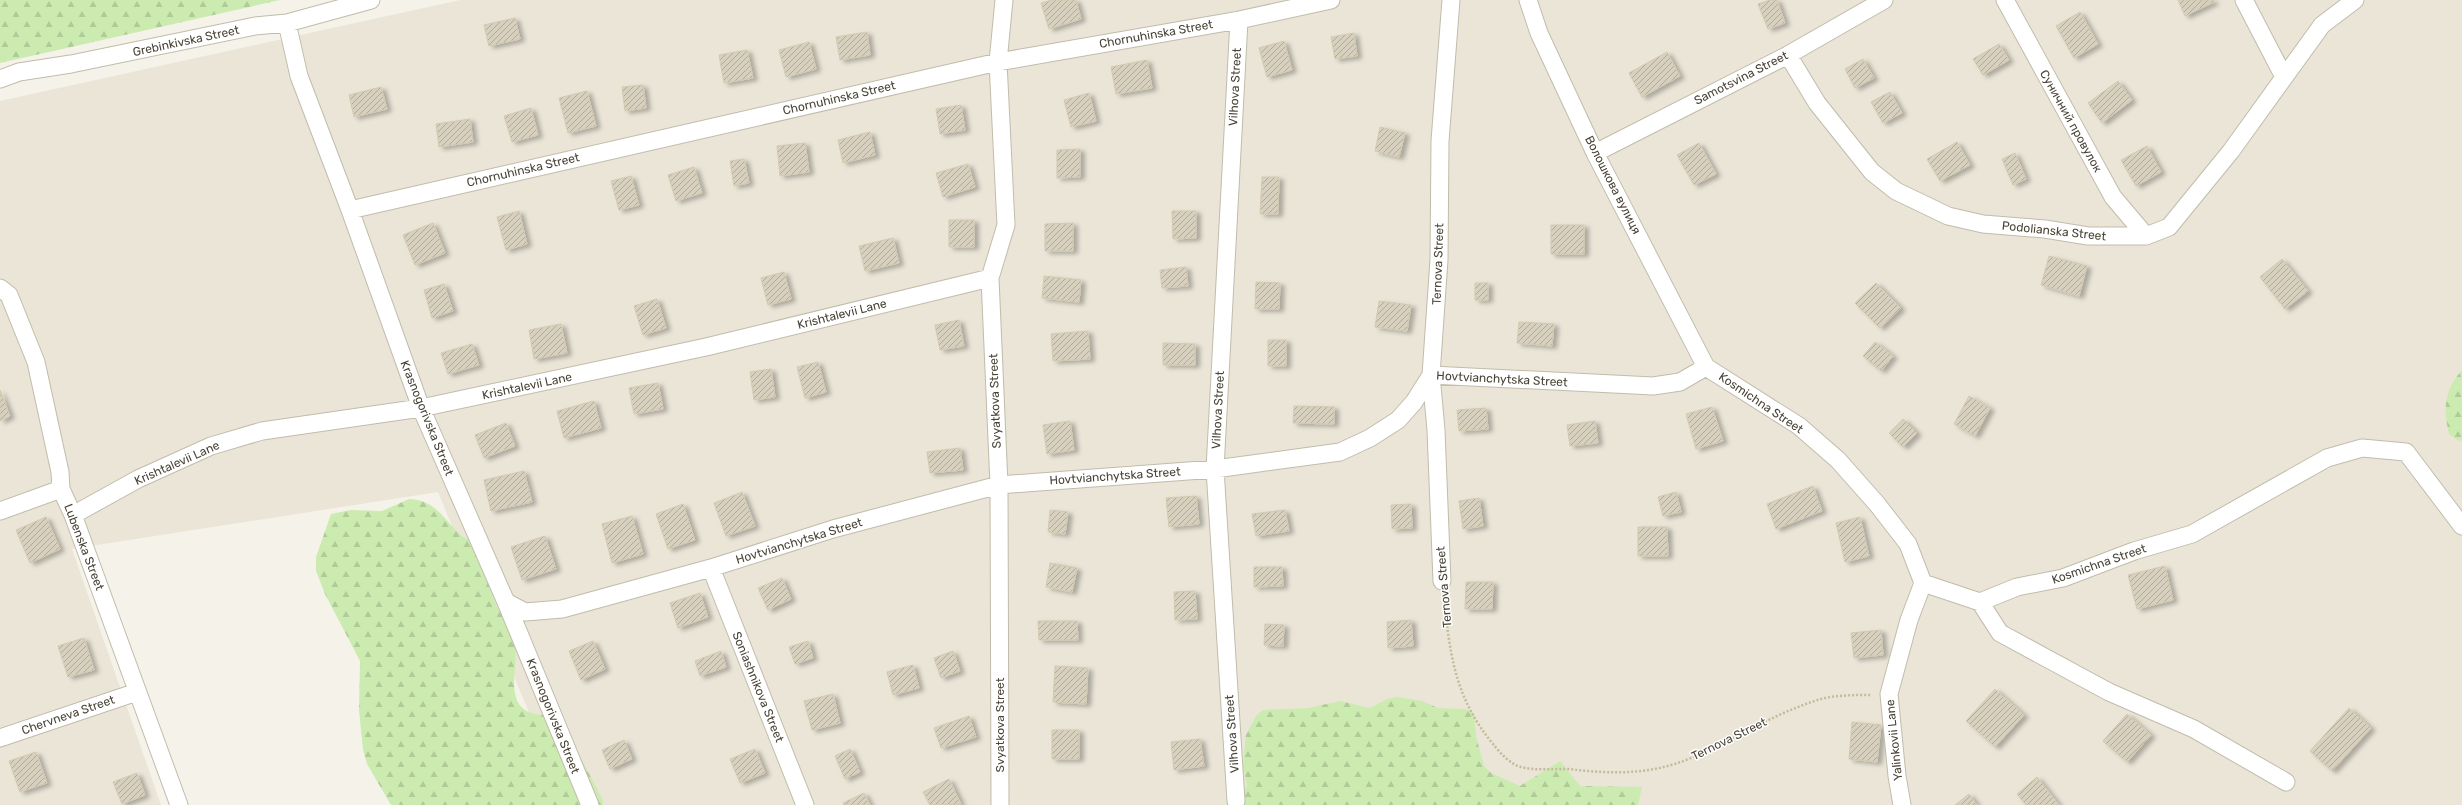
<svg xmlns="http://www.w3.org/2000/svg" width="2462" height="805" viewBox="0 0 2462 805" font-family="Rubik,sans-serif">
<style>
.residential{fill:#eae5d7}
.forest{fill:url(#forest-firs)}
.building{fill:url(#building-hatch);stroke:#d3c9b0;filter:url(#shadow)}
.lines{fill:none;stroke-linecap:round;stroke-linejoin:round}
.street-casing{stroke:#c1bcab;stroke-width:19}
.path{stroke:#c4ba9b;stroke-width:2.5;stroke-dasharray:2 2;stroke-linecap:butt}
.street{stroke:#fff;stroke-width:17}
.labels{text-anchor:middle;stroke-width:3;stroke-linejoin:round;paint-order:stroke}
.street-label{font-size:12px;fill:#4a4437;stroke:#fff}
</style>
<defs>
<pattern id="forest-firs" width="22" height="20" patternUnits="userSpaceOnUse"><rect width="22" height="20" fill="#cbebb0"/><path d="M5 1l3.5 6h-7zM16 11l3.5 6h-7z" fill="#b0cb98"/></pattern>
<pattern id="building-hatch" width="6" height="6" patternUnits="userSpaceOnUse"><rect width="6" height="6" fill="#d8d0be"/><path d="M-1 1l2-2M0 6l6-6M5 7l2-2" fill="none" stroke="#b1aa9b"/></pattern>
<filter id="shadow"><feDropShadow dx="4.5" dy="2.5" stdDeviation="2" flood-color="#0004"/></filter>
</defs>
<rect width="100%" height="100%" fill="#f5f3e9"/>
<!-- residential -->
<path class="residential" d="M460 0H2462V805H567L438 492 72 549 161 805H0V101Z"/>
<!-- forest -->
<path class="forest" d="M0 0H280L0 63Z
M2462 370V441L2457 440 2449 434C2443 408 2444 391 2462 370Z
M409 499C437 500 444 521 462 536 465 539 472 540 476 541 488 562 487 575 493 597 498 613 512 627 515 644 518 662 509 688 519 704 528 717 545 715 558 715L603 800V805H391L367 764 363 750 359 710 360 661 325 594 316 571V557L331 514 351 510 382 511Z
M1397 697 1422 701 1438 708 1465 709 1474 713 1476 736 1484 766 1491 773 1520 786 1560 761 1580 786 1642 787 1638 805H1227L1247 786 1243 766 1246 735 1256 716 1263 710 1308 708 1340 701 1370 708 1387 699Z"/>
<!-- building -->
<path class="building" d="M1052 0H1076L1081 19 1049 29 1041 3Z
M1770 0H1777L1785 23 1768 29 1758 4Z
M2178 0H2213L2214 2 2185 16Z
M2080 12 2098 44 2074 58 2056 26Z
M515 18 520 39 489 46 484 25Z
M867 32 870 55 840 60 836 37Z
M1354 33 1357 56 1335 59 1331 37Z
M1284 41 1292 70 1267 77 1259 48Z
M809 42 816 69 786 77 779 50Z
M1999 44 2009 60 1983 75 1973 59Z
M747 50 753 78 724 83 719 55Z
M1667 52 1680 76 1642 97 1629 73Z
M1863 59 1874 78 1855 88 1845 69Z
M1147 60 1152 88 1116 94 1111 67Z
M2118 81 2132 100 2102 123 2088 103Z
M643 85 646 108 625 111 622 87Z
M381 87 387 109 354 117 349 95Z
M587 91 596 126 568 133 559 98Z
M1890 92 1902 113 1883 123 1871 102Z
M1089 93 1096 121 1071 127 1064 100Z
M961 105 965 130 940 134 936 109Z
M531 108 538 135 512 142 504 116Z
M470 119 473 142 439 147 436 124Z
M1380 127 1405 133 1399 157 1375 151Z
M870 132 875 155 843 163 838 140Z
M1957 142 1970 165 1940 181 1927 159Z
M805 143 809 172 780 176 777 146Z
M1699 143 1716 174 1694 185 1677 155Z
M2147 146 2161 172 2136 186 2121 160Z
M1080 149V177L1057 178V150Z
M2015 153 2026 179 2013 185 2002 159Z
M744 159 749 183 734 186 730 161Z
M968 164 975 187 943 197 936 173Z
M694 167 702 193 676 201 668 175Z
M631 176 639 205 619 210 611 181Z
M1262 177H1279L1278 214H1260Z
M519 211 527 244 506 250 497 217Z
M1172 211H1196V238L1173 239Z
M949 220H974V247H949Z
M433 223 445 253 415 265 403 235Z
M1073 223V251H1045V224Z
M1551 225H1584V254H1551Z
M893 238 899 263 865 271 859 246Z
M2049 256 2087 266 2079 296 2041 285Z
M2282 259 2308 291 2285 309 2260 277Z
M1186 267 1188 286 1162 288 1160 270Z
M784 272 791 299 768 305 761 278Z
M1044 276 1081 280 1079 302 1042 298Z
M1256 282 1280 283 1279 309H1255Z
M1475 283H1488V300H1475Z
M1876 283 1901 308 1880 328 1855 303Z
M444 284 453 311 432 318 424 290Z
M657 299 666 328 643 335 634 306Z
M1379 301 1411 305 1407 331 1375 327Z
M959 320 964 346 940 350 935 325Z
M1519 322 1554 324 1552 346 1517 343Z
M561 324 567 353 534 359 529 330Z
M1088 331 1090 359 1053 361 1051 334Z
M1268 340H1286V366H1268Z
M1875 342 1893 356 1881 371 1863 356Z
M1163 343 1195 344V365H1163Z
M472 344 479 365 448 374 441 353Z
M818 362 826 392 805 398 797 367Z
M771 369 775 397 754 400 750 372Z
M658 383 663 409 634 414 629 388Z
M0 390 10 416 0 421Z
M1969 396 1990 408 1975 436 1954 424Z
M594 401 601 428 564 438 557 411Z
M1294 406 1334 407V424L1293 423Z
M1712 407 1723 441 1696 449 1686 414Z
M1486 408 1488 429 1459 431 1457 410Z
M1903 419 1917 433 1903 447 1889 433Z
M1070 421 1074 450 1047 454 1043 425Z
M1595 421 1598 443 1570 446 1567 425Z
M506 423 515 446 484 458 475 435Z
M960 448 963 470 930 473 927 452Z
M524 471 532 502 491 511 484 480Z
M1813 486 1822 511 1776 529 1767 504Z
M742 492 755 526 726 536 714 503Z
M1676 492 1681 512 1663 516 1658 497Z
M1196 496 1199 524 1169 527 1166 498Z
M1479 498 1483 526 1463 529 1459 501Z
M683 504 695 540 668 549 656 514Z
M1411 504 1412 528 1392 529 1391 505Z
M1050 510 1068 512 1065 534 1048 532Z
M1285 510 1289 531 1256 536 1252 514Z
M632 516 643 554 612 563 602 524Z
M46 517 60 549 30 563 16 530Z
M1860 517 1869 556 1845 562 1836 523Z
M1638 527H1667L1668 556H1638Z
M545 536 556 569 522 580 511 547Z
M1050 563 1077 568 1072 592 1046 587Z
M2165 566 2173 600 2137 609 2128 575Z
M1254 567H1282L1283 586 1254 587Z
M782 578 791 599 768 610 758 588Z
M1466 582H1493L1492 609H1465Z
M1195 591 1197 619 1175 620 1174 592Z
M700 593 708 617 678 628 670 603Z
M1411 620 1413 646 1388 648 1387 622Z
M1038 621H1077L1078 640H1039Z
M1265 624 1284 625 1283 646 1264 645Z
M1881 630 1883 655 1854 658 1851 633Z
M84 638 94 670 68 677 58 646Z
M593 641 605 669 581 680 569 651Z
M808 641 813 658 795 664 789 647Z
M721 651 726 667 700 676 695 661Z
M953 651 960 671 941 678 934 658Z
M913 665 919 688 893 695 887 672Z
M1055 666 1088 668 1086 704 1053 702Z
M1995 689 2024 715 1995 747 1966 721Z
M833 694 840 723 812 730 804 701Z
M2349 708 2371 728 2332 771 2310 751Z
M2127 714 2151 735 2127 762 2103 741Z
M969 716 976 737 941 748 934 728Z
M1852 722 1881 725 1877 762 1849 759Z
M1052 730H1079V759H1052Z
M1200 739 1204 766 1174 770 1171 742Z
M624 740 632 759 610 769 602 750Z
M755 749 765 773 740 783 730 759Z
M850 749 860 772 845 779 835 756Z
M36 752 47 783 20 792 9 761Z
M137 773 145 795 122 804 113 782Z
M2037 777 2059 805H2026L2017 794Z
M949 779 961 804 930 805 923 792Z
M864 793 870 805H844L843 803Z
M1969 794 1977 805H1955Z"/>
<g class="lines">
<!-- street casing -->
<g class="street-casing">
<path id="street" d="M1528 0 1539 33 1595 153 1706 367 1799 426 1838 460 1877 504 1908 544 1923 583 1980 602 2017 587 2063 578 2134 551 2192 534 2327 458 2362 448 2406 452 2462 526
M2005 0 2113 197 2146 236
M2244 0 2284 77
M287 23 299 76 350 210 421 408 506 602 590 805
M1788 55 1817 103 1872 172 1896 191 1948 216 1983 224 2045 229 2088 236H2146L2169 227 2231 151 2322 25 2355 0
M0 79 19 72 71 64 255 26 287 23 371 0
M1595 153 1788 55 1884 0
M350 210 998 62 1239 20 1331 0
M0 288 9 295 36 362 60 472 61 489 73 515 179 805
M0 511 61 489
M73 515 138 479 211 446 262 431 421 408 706 347 990 278
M711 568 805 805
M1442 581 1436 430 1431 375 1439 260 1440 141 1451 0
M506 602 525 612 562 609 711 568 833 529 999 485 1215 469 1340 452 1370 438 1398 420 1414 402 1431 375 1653 386 1680 382 1706 367
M1980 602 2000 633 2109 692 2194 729 2286 782
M0 738 137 692
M1236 801 1215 469 1239 20
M1000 805 999 485 990 278 1006 225 998 62 1004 0
M1902 805 1897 776 1889 694 1909 620 1923 583"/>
</g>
<!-- path -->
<path class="path" d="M1444 598C1450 655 1455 698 1493 744 1499 752 1511 765 1521 767 1540 772 1559 767 1578 770 1614 774 1651 774 1686 760 1732 742 1773 713 1821 699 1836 695 1856 695 1872 695"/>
<!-- street -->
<use href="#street" class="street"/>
</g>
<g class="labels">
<!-- street labels -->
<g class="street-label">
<text transform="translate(1156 34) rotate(-10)" y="4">Chornuhinska Street</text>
<text transform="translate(186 41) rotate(-12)" y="4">Grebinkivska Street</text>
<text transform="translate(1741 78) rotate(-27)" y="4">Samotsvina Street</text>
<text transform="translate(1235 87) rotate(-87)" y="4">Vilhova Street</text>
<text transform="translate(839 98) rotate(-13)" y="4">Chornuhinska Street</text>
<text transform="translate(2071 121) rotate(61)" y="4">Суничний провулок</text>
<text transform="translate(523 170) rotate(-13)" y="4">Chornuhinska Street</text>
<text transform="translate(1613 185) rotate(63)" y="4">Волошкова вулиця</text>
<text transform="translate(2054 231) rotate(6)" y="4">Podolianska Street</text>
<text transform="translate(1438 264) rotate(-88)" y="4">Ternova Street</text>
<text transform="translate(842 314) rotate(-14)" y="4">Krishtalevii Lane</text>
<text transform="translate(1502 379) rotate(3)" y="4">Hovtvianchytska Street</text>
<text transform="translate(527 386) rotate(-12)" y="4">Krishtalevii Lane</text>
<text transform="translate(995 401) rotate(-92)" y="4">Svyatkova Street</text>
<text transform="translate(1761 403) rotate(34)" y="4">Kosmichna Street</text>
<text transform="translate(1218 410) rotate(-87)" y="4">Vilhova Street</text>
<text transform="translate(427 418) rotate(68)" y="4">Krasnogorivska Street</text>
<text transform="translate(177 463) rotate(-24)" y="4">Krishtalevii Lane</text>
<text transform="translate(1115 476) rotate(-4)" y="4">Hovtvianchytska Street</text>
<text transform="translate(799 541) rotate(-17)" y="4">Hovtvianchytska Street</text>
<text transform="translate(84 547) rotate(69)" y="4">Lubenska Street</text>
<text transform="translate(2099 564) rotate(-19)" y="4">Kosmichna Street</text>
<text transform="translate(1444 587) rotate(-95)" y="4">Ternova Street</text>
<text transform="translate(758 687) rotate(68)" y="4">Soniashnikova Street</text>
<text transform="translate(68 715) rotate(-19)" y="4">Chervneva Street</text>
<text transform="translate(553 716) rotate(68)" y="4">Krasnogorivska Street</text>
<text transform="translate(1000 725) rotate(-90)" y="4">Svyatkova Street</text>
<text transform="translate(1232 734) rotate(-94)" y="4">Vilhova Street</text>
<text transform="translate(1729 739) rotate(-26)" y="4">Ternova Street</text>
<text transform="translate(1894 740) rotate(-96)" y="4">Yalinkovii Lane</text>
</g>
</g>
</svg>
